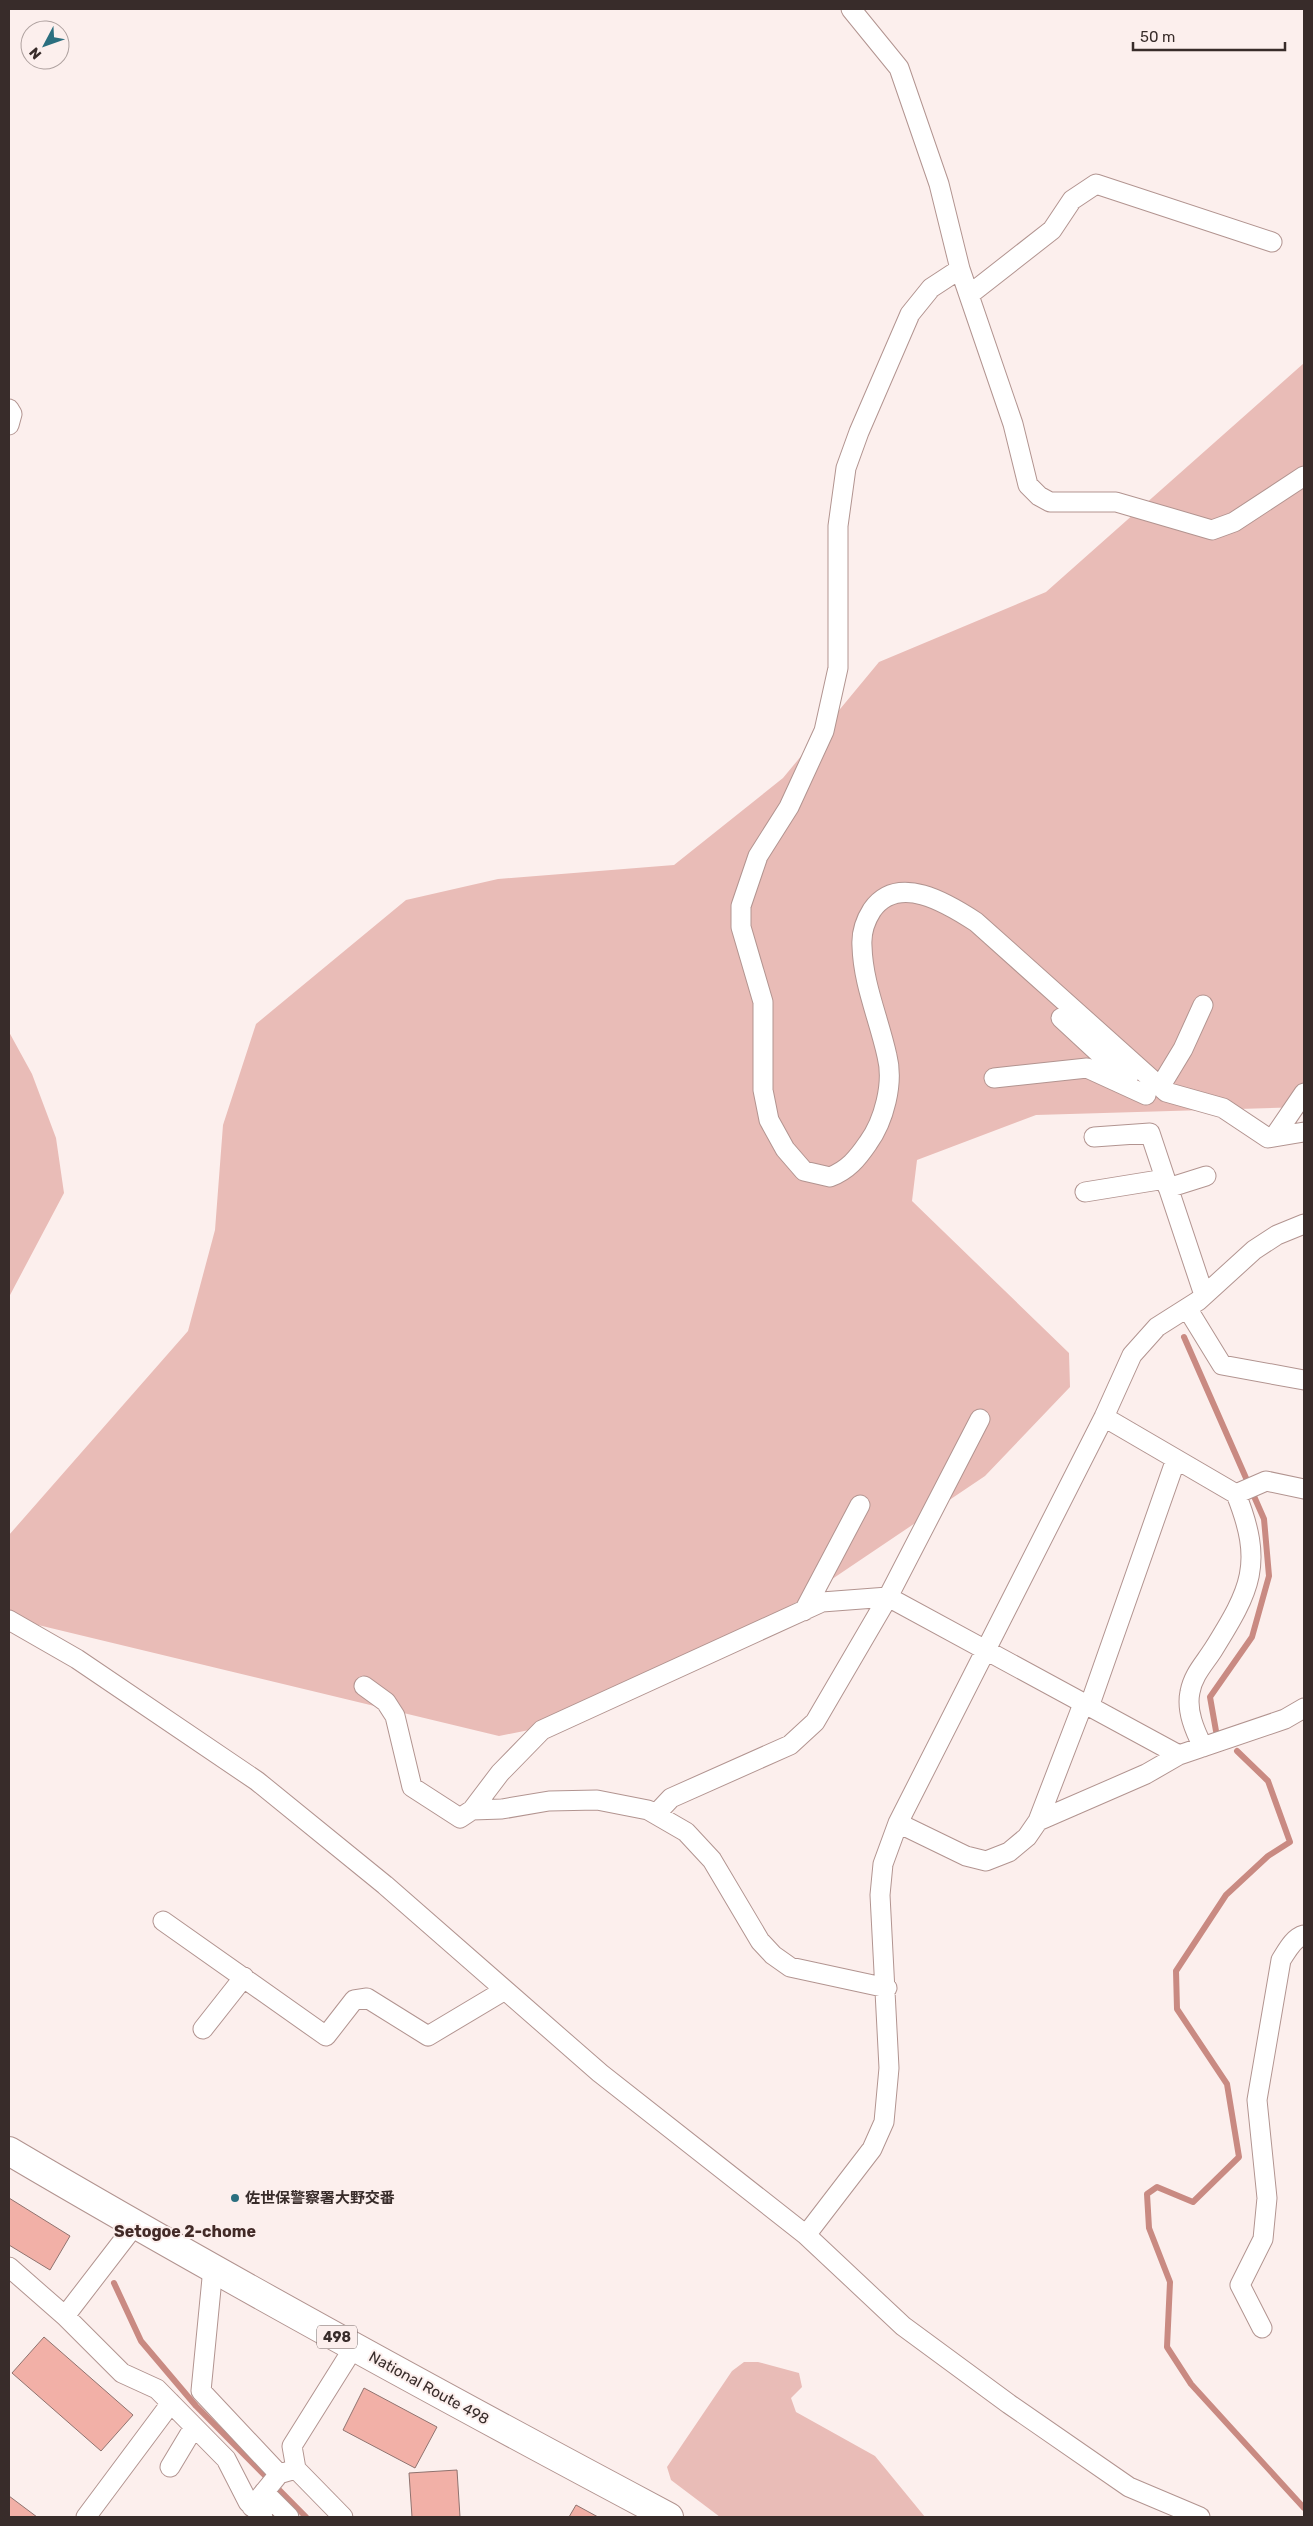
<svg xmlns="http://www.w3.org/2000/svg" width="1313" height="2526" viewBox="0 0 1313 2526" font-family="Rubik,'Noto Sans JP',sans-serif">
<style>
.green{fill:#e9bcb7}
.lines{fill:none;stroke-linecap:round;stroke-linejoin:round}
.stream{stroke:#c98a82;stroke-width:6}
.building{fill:#f2b0a7;stroke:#90736f}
.street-casing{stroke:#b29490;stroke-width:21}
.highway-casing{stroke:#b29490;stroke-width:30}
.street{stroke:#fff;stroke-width:19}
.highway{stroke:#fff;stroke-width:28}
.poi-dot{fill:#2b6f7f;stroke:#fcefed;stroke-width:2}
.labels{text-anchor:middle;stroke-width:4;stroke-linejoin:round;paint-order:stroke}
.shield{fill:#fcefed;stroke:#736664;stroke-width:1}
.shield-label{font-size:14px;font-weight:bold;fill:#382c2a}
.poi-label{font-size:15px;font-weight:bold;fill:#382c2a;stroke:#fcefed;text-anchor:start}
.street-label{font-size:15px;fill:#382c2a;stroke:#fcefed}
.neighbourhood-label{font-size:16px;font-weight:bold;fill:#422a27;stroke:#fcefed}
</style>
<rect width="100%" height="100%" fill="#fcefed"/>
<!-- green -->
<path class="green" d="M1304 363V1107L1036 1115 917 1160 912 1201 1069 1353 1070 1387 985 1476 804 1598 584 1719 499 1736 9 1618V1535L188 1331 215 1230 223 1125 256 1024 406 900 498 879 674 865 783 778 879 662 1046 592Z
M9 1032 32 1074 56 1138 64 1193 9 1297Z
M744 2362H758L799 2373 802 2387 791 2398 796 2412 875 2456 925 2517H720L671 2480 667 2467 732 2371Z"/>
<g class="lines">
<!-- stream -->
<path class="stream" d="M1184 1337 1264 1519 1269 1576 1252 1637 1210 1697 1216 1731
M1237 1751 1268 1781 1290 1842 1268 1856 1226 1895 1176 1971 1177 2009 1227 2084 1239 2157 1193 2202 1157 2187 1147 2194 1149 2228 1170 2282 1167 2347 1191 2384 1304 2508
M114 2283 141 2341 196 2406 306 2517"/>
</g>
<!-- building -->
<path class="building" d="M9 2198 70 2236 50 2270 9 2245Z
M44 2337 133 2415 101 2451 12 2373Z
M364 2388 437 2427 415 2468 343 2430Z
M457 2470 460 2517H412L409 2473Z
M9 2496 37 2517H9Z
M576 2505 598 2517H569Z"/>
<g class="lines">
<!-- street casing -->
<g class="street-casing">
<path id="street" d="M851 9 899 68 939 184 960 269 1013 424 1028 485 1039 496 1050 502H1116L1212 530 1234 522 1304 476
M960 269 931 288 910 314 859 432 846 468 838 526V668L824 731 789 807 758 856 741 906V927L763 1002V1090L769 1120 785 1149 804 1171 830 1177C848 1170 857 1159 868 1143 884 1121 894 1083 887 1056 879 1019 863 984 862 946 861 932 865 921 872 910 898 873 947 903 976 922L1166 1092 1223 1108 1268 1138 1304 1132
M969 295 1052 230 1072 200 1096 184 1272 242
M9 409 12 414 9 425
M1061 1018 1128 1080
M994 1078 1087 1068 1146 1095
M1160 1087 1183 1049 1203 1005
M1094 1137 1150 1133 1204 1295
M1274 1137 1304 1093
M1168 1188 1206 1176
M1085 1192 1165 1179
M1187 1308 1222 1365 1304 1380
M1104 1417 1236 1494 1266 1481 1304 1489
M804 1611 860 1505
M9 1620 77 1659 257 1781 385 1885 600 2073 806 2235 903 2326 1009 2404 1129 2487 1200 2517
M364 1686 386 1702 395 1716 412 1787 460 1818 472 1810
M1089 1707 1176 1459
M1203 1747C1195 1731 1186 1711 1190 1692 1193 1675 1204 1664 1213 1650 1251 1589 1264 1564 1236 1494
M656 1814 671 1798 790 1745 815 1722 888 1597 980 1419
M1038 1821 1083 1704
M898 1823 966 1856 986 1861 1009 1852 1027 1837 1038 1821 1146 1774 1179 1755 1285 1719 1304 1708
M163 1921 326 2036 354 2000 367 1998 428 2036 505 1990
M887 1988 790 1967 773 1955 760 1941 712 1860 686 1832 648 1810 597 1800 549 1801 502 1809 472 1810 500 1773 542 1730 822 1602 888 1597 1179 1755
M203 2029 244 1977
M806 2235 872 2149 884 2122 889 2068 880 1895 883 1864 898 1823 1104 1417 1132 1355 1157 1327 1198 1301 1254 1250 1277 1235 1304 1224
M9 2267 65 2316 122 2373 157 2389 226 2459 248 2502 263 2517
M213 2268 201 2391 279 2474 296 2469
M65 2316 135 2225
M1262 2328 1240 2285 1263 2239 1267 2198 1257 2100 1281 1960C1287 1951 1293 1938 1304 1935
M170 2467 194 2427
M264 2492 289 2517
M252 2507 279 2474
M86 2517 171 2403
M343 2517 296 2469 292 2446 354 2347"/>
</g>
<!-- highway casing -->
<g class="highway-casing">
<path id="highway" d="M9 2151C226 2279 447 2399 669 2517"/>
</g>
<!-- street -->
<use href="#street" class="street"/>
<!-- highway -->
<use href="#highway" class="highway"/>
</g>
<!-- markers -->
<circle class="poi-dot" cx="235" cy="2198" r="5"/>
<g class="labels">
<!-- shield labels -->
<rect class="shield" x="317" y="2325.5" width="40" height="23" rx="4"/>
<g class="shield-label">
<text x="337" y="2342">498</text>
</g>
<!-- poi labels -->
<g class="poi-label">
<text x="245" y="2203">佐世保警察署大野交番</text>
</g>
<!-- street labels -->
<g class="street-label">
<text transform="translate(429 2388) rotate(29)" y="5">National Route 498</text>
</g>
<!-- neighbourhood labels -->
<g class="neighbourhood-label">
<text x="185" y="2237">Setogoe 2-chome</text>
</g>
</g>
<!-- border -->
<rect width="1313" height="2526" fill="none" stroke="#382c2a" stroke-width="20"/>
<!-- north arrow -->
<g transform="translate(45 45) rotate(229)"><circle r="24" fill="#fcefed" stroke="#aea19f"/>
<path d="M0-4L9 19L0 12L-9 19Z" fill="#2b6f7f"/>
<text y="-8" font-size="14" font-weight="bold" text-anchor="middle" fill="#382c2a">N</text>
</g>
<!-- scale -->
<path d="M1133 42v8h152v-8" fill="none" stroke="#382c2a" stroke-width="2.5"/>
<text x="1140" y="42" font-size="15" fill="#382c2a" stroke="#fcefed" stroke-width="4" paint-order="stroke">50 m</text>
</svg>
